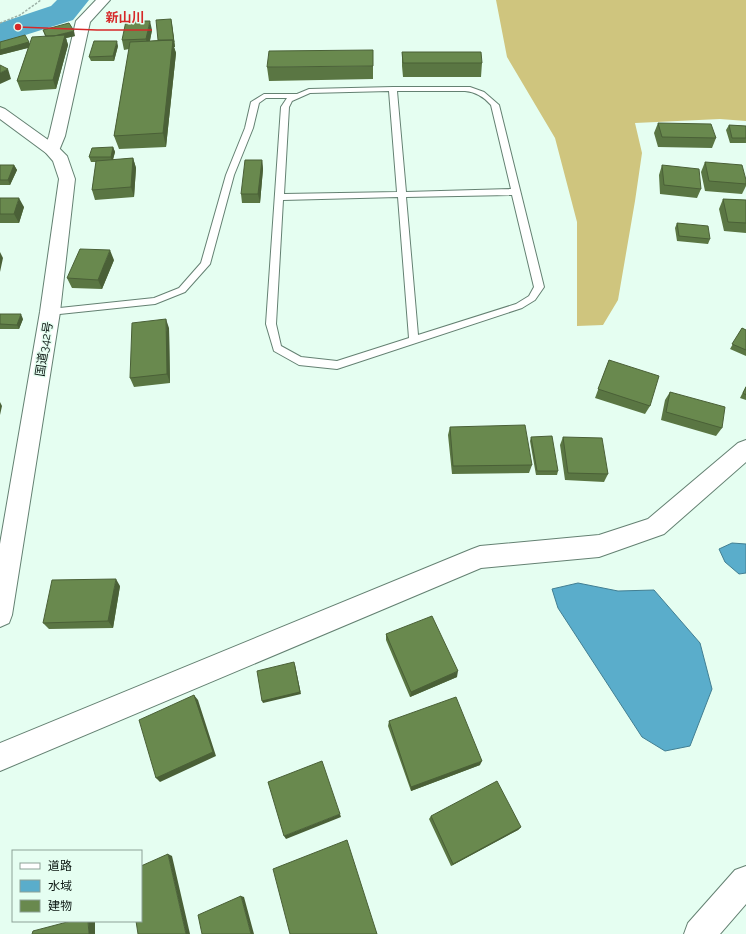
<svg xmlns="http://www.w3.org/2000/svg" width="746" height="934" viewBox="0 0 746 934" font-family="Raleway,'Noto Sans JP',sans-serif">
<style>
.forest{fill:#cfc57e}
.water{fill:#5aadcb;stroke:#427f93}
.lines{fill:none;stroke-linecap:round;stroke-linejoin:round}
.river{fill:#5aadcb;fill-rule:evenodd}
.lane-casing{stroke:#648172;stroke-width:2}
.street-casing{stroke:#648172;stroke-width:2}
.highway-casing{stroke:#648172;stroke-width:2}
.path{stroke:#9db1a7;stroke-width:1.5;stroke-dasharray:2.5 1.5;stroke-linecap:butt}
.lane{fill:#fff;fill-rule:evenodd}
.street{fill:#fff;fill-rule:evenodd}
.highway{fill:#fff;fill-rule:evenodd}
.wall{fill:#5a7643}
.shaded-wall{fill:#4a6037}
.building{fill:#69894e;stroke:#4a6037}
.labels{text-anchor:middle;stroke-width:3;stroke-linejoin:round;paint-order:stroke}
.street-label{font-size:12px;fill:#0a1510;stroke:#e5fef1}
.leader{fill:none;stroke:#d62828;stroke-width:1.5}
.callout-dot{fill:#d62828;stroke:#e5fef1;stroke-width:1.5}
.callout-label{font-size:13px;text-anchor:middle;font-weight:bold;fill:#d62828;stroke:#e5fef1;stroke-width:3;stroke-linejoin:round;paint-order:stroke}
</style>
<rect width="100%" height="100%" fill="#e5fef1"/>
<!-- forest -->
<path class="forest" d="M496 0H746V121L720 119 635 123 642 153 635 201 618 300 603 325 577 326V222L555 138 507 57Z"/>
<!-- water -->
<path class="water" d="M732 543 746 544V573L739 574 725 562 719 549Z
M578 583 618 591 654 590 700 643 712 689 690 746 665 751 642 737 558 608 552 589Z"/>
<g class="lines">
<!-- river -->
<path class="river" d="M57 0H89L73 20 0 43V23L51 6Z"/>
<!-- lane casing -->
<g class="lane-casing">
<path id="lane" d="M393 87H470L484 92 499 105 544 287 535 300 522 308 337 369 299 365 274 351 266 324 281 107 287 98H266L259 103 253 128 234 175 210 264 185 292 155 304 50 315 47 314 45 312 47 310 50 309 154 298 179 288 201 263 226 175 245 128 251 102 264 94H297L309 89ZM389 91 397 192 284 194 289 107 292 101 310 93ZM397 91H465C476 92 484 97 491 105L511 189 406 192ZM512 195 534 287 529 296 516 304 418 335 406 197ZM398 197 409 338 337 361 301 357 281 346 276 324 283 200Z"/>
</g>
<!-- street casing -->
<g class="street-casing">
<path id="street" d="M96 0H110L90 22 65 136 58 153 52 155 46 153 44 150 49 136 76 21Z
M746 440V462L664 534 599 557 481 568 0 771V743L472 549 480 546 599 535 648 519 738 443Z
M746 866V904L720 934H684L688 923 735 870Z"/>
</g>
<!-- highway casing -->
<g class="highway-casing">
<path id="highway" d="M0 107 5 109 58 147 67 156 75 179 60 312 12 615 9 623 0 627V544L40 312 59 179 53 161 46 153 0 119Z"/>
</g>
<!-- path -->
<path class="path" d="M0 23 20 15 41 0"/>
<!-- lane -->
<use href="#lane" class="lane"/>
<!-- street -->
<use href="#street" class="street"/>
<!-- highway -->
<use href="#highway" class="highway"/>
</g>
<!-- wall -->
<path class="wall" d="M172 24 175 47H174L176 53 166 147 119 149 114 136 129 49 124 50 122 40 152 30 150 41 158 40Z
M43 30 75 36 66 38 68 45 56 89 21 91 17 81 28 48 0 55V42H29V44L45 36Z
M118 46 114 61H91L89 57Z
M402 52 482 63 481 77H403L402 66Z
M373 66V79L269 81 267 67Z
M658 123 716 138 712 148 658 147 654 133Z
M729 125 746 126V143H730L726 130Z
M113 147 115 152 113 160 133 158 136 168 134 197 95 200 92 190 96 162H91L89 157Z
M262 160 263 169 260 203H242L241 194Z
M705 162 746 180V186L742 194 705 191 701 172Z
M0 165H14L17 170 10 185H0Z
M662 165 701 189 697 198 660 194 659 175Z
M0 198 24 207 19 223H0Z
M723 199 746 200V233L724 231 719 209Z
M677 223 710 239 708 244 677 241 675 228Z
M114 260 102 289 72 288 67 278Z
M0 314 23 319 19 329H0Z
M169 328 170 383 134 387 130 378Z
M742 328 746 330V356L730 349Z
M609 360 650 406 645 414 595 398Z
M746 386V400L740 398Z
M670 392 722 428 716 436 661 420 665 400Z
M450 427 532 465 529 473 452 474 448 435Z
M531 437 558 471 557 475H536L530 441Z
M563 437 608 474 604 482 565 480 560 445Z
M120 586 113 628 49 629 43 623Z
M386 634 457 677 410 697 386 640Z
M389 721 480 765 411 791 388 726Z
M431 816 521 827 518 830 451 866 429 819Z"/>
<!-- shaded-wall -->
<path class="shaded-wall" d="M171 19 175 47H174L176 53 166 147 163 133Z
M150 21 152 30 148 49 146 39Z
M74 31 75 36 66 38 68 45 56 89 53 80 47 37Z
M117 41 118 46 114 61 113 56Z
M29 42 31 47 0 55V50Z
M8 69 11 79 0 84V73Z
M113 147 115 152 112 162 111 157Z
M133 158 136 168 134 197 131 187Z
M262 160 263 169 260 203 258 194Z
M14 165 17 170 10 185 8 180Z
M19 198 24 207 19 223 14 214Z
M110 250 114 260 102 289 98 280Z
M0 252 3 258 0 272Z
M21 314 23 319 19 329 17 325Z
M166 319 169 328 170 383 167 374Z
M0 402 2 406 0 415Z
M116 579 120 586 113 628 108 621Z
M295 665 301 694 263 703 262 701Z
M458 671 457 677 410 697 411 692Z
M194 695 198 700 216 756 160 782 156 778Z
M482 761 480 765 411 791V787Z
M340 814 341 817 286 839 284 836Z
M521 827 518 830 451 866 453 864Z
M168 854 172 856 190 934H186Z
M241 896 244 897 254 934H251Z
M88 921H95V934H89Z"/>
<!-- building -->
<path class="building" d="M171 19 174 42H173V40H158L156 20Z
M126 21H150L146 39 122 40Z
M69 23 74 31 54 36H46L43 30Z
M25 35 29 42 0 50V42Z
M65 35 53 80 17 81 32 37Z
M173 40 163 133 114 136 130 42Z
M94 41H117L113 56 89 57Z
M373 50V66L267 67 269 51Z
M402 52H481L482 63H403Z
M0 65 8 69 0 73Z
M658 123 711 124 716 138 662 137Z
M729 125 746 126V138H732Z
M113 147 111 157H89L92 148Z
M133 158 131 187 92 190 96 161Z
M245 160H262L258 194H241Z
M705 162 742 165 746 180V184L709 181Z
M0 165H14L8 180H0Z
M662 165 699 169 701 189 664 185Z
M0 198H19L14 214H0Z
M723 199 746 200V223L728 222Z
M677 223 708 226 710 239 679 236Z
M80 249 110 250 98 280 67 278Z
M0 314H21L17 325 0 324Z
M166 319 167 374 130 378 132 323Z
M742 328 746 330V350L732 344Z
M609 360 659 376 650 406 598 389Z
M746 387V395L743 393Z
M670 392 725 407 722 428 666 412Z
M525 425 532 465 453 466 450 427Z
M552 436 558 471H537L531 437Z
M563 437 602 438 608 474 568 473Z
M116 579 108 621 43 623 52 580Z
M432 616 458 671 411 692 386 634Z
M294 662 300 692 262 701 257 671Z
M194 695 213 752 156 778 139 720Z
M456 697 482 761 411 787 389 721Z
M322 761 340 814 284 836 268 782Z
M497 781 521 827 453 864 431 816Z
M347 840 377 934H290L273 869Z
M168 854 186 934H138L136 921H141V866Z
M241 896 251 934H202L198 915Z
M71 921H88L89 934H32L33 931Z"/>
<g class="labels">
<!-- street labels -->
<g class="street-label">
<text transform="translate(44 349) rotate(-81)" y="4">国道342号</text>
</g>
</g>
<!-- callouts -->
<path class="leader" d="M18 27L97 30H152"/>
<circle class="callout-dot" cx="18" cy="27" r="4"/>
<g class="callout-label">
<text x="125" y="22">新山川</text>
</g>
<!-- legend -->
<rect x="12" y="850" width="130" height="72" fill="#e5fef1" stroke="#8da197"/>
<rect x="20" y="863" width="20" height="6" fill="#ffffff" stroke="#8da197"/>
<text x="48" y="870" font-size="12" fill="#0a1510">道路</text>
<rect x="20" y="880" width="20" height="12" fill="#5aadcb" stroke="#8da197"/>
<text x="48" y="890" font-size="12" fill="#0a1510">水域</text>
<rect x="20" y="900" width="20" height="12" fill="#69894e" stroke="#8da197"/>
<text x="48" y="910" font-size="12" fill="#0a1510">建物</text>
</svg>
